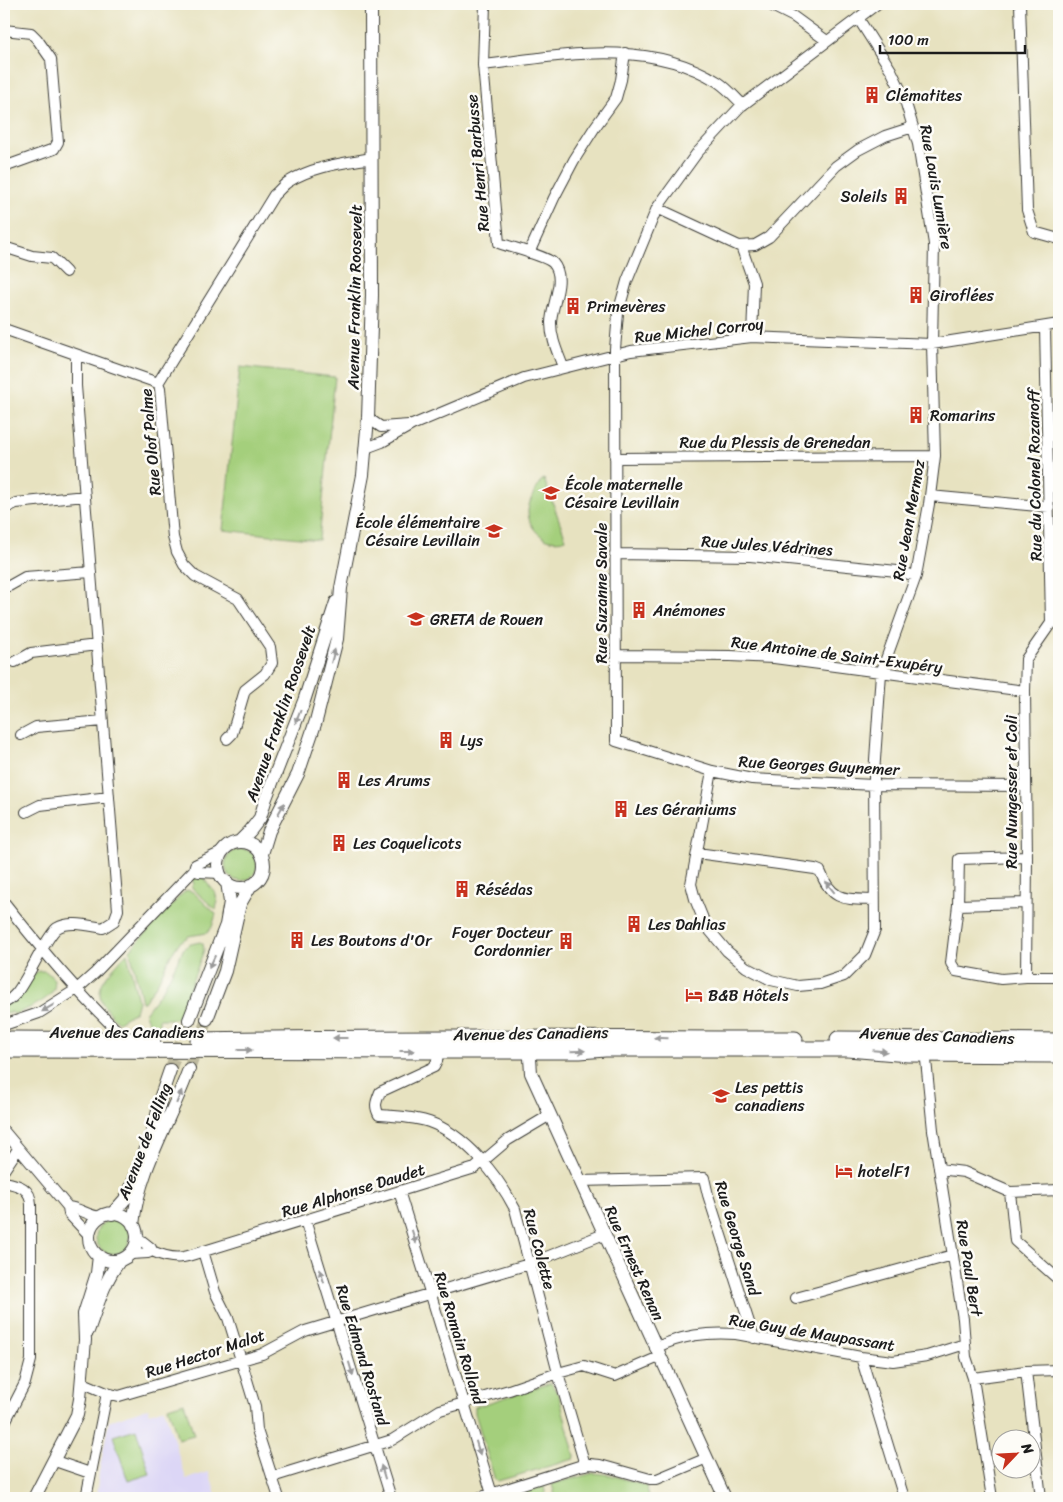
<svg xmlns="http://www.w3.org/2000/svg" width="1063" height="1502" viewBox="0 0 1063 1502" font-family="Sriracha,sans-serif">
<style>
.built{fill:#dcd6f6}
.green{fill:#a4cf7b;stroke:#60764c}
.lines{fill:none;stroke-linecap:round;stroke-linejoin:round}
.tertiary-tunnel{stroke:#beba9f;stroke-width:12;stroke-dasharray:12 6;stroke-linecap:butt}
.minor-casing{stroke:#3a3a35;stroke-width:12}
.tertiary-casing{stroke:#3a3a35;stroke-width:14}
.secondary-casing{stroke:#3a3a35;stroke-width:17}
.minor{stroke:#fff;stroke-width:10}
.tertiary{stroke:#fff;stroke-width:12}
.secondary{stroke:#fff;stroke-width:15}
.oneway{fill:#999}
.labels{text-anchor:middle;stroke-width:5;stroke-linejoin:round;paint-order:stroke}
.poi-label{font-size:16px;fill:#1c1c1c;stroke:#fdfcf7;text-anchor:start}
.street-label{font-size:16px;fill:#1c1c1c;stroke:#fdfcf7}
</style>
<rect width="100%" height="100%" fill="#fdfcf7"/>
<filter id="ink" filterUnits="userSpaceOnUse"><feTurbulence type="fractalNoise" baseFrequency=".02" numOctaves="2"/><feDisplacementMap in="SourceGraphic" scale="10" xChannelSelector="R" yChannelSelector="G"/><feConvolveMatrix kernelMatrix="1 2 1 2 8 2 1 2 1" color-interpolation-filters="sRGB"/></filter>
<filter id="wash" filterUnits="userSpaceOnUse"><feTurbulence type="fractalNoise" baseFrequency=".0096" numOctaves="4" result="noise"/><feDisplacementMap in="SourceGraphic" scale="20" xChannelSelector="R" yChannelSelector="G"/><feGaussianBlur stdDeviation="1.12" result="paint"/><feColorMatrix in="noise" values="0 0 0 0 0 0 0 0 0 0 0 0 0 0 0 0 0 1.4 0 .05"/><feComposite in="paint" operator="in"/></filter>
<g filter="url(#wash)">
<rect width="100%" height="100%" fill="#e7e2c0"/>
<!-- built -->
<path class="built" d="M148 1408 150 1413 164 1408 186 1479 209 1472 217 1498H96L99 1472 109 1421Z"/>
<!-- green -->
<path class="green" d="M240 367 335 377 319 540 223 530Z
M544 479 566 539C548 546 528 531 528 511 529 500 536 489 541 481Z
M225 865a16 16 0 1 1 32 0a16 16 0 1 1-32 0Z
M203 876 207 883 215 892 218 903 217 904 216 910 191 887 194 884 192 879Z
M187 890 193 892 216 914 212 927 207 933 189 936 179 943 169 958 158 982 144 1002H142L130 950 181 895Z
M200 942 203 944 204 950 180 1014 176 1019H159V1027C151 1026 147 1021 145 1013L163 989 184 948 191 944Z
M127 953 138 1001 135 1012 118 1022C85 992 103 980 127 953Z
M39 971H45C74 991 30 1008 15 1014L11 1012 4 1013V1007L35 973Z
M96 1237a17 17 0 1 1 34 0a17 17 0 1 1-34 0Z
M551 1383 559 1396 575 1457 574 1459 498 1481 495 1480 475 1413V1407Z
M184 1402 194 1435 178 1439 168 1407Z
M136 1429 150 1474 128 1481 113 1436Z
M594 1473 611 1475 646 1486 650 1498H549L555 1496 552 1484Z
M544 1486 546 1498H506Z"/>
</g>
<g filter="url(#ink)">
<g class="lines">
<!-- tertiary-tunnel -->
<path class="tertiary-tunnel" d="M189 1069 207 1019
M170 1070 189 1020"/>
<!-- minor casing -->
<g class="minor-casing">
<path id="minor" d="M485 4 483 65 499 243C510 247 546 256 553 263 567 279 551 305 551 323 551 339 558 353 563 367
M768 4 794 17 827 41
M877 4 740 107 697 153 657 208 627 281 618 313 615 349 616 741 712 771 752 779 874 785 1025 786
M1020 4 1027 210 1034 232 1059 239
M4 30 31 33 37 39 51 59 58 142 54 149 4 167
M483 65C560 56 647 37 718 82 727 88 735 97 743 105
M657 208 739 246 755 245 769 237 836 166 858 150 885 136 913 127
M741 246 754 283 752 337
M4 247 32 256 52 258 66 272
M529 253 554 198 574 160 595 127 616 98 621 80 625 53
M1045 327 1051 623
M4 329 158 383
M368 418 381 427 409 425
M366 448 382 442 412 425 524 378 631 351 752 337 932 344 1059 324
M615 458 935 456
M930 496 1049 507
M4 509 16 503 85 496
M615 554 750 556 897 571 916 576
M9 586 25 577 91 572
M616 655 730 656 774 658 1025 691
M15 662 31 653 97 645
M21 735 36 727 103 721
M227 739 232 734 245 690 265 674 272 663 270 647 238 599 195 576 184 565 177 552 173 537 160 388 158 383 274 195C279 191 283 185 288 182 313 166 344 163 372 158
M712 771 691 884 695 899 706 926 727 951 746 967 771 980 798 986 820 984 844 976 865 955 875 930 874 774 881 673 916 576 929 504 935 456 932 344 934 244 918 144 904 97 891 70 858 18
M26 812 40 805 109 797
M697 853 815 869 820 871C832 902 845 899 874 900
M1027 857 959 859 958 905 951 963 956 971 1001 979 1026 977H1059
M194 870 199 872 220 873
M4 902C42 950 81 997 126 1039
M958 905 1026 903
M1026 977 1027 857 1025 691 1026 659 1051 623 1059 622
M4 1003C15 998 20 988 26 978 33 967 48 935 57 928 70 920 90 926 103 928L114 921 118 910 76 386V356
M4 1025 39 1013 77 989 95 973 194 870 195 865 222 852
M925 1050 933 1130 963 1319 966 1357 973 1378 992 1498
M438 1051 437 1061 434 1067 380 1092C376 1102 374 1106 379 1115 396 1116 413 1117 429 1122 466 1135 498 1176 515 1209L558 1373 585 1465
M4 1131 68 1207 69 1214 90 1236
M939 1169 964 1172 1010 1192 1059 1190
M4 1170 18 1149
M580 1181 704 1178 708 1195 754 1338
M4 1182C19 1185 31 1188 31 1205V1360L25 1383 4 1424
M399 1191 492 1494
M1010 1192 1015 1241 1059 1280
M68 1207C79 1208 89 1216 101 1217
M305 1220 391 1498
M137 1237 151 1248 152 1251C163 1256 175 1260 188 1256L475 1168 508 1140 550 1115
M203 1251 215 1292 228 1318 241 1360 255 1406 257 1430 279 1498
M131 1254 148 1253 152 1251
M796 1298 953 1255
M655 1348C682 1335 707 1332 736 1334L861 1357 893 1361 927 1356 965 1344
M861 1357 904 1498
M1026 1371 1041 1498
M973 1378 1026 1371 1059 1370
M81 1382 107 1393 119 1396 262 1354 305 1331 529 1264 604 1234
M55 1461 90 1473
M272 1477 392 1440 440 1410 509 1390 558 1373 584 1366 615 1376 659 1357
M86 1498 107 1393
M478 1498 579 1466 590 1464 600 1465 650 1479H657L707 1458"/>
</g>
<!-- tertiary casing -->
<g class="tertiary-casing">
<path id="tertiary" d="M239 842 250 831 260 818 266 798 304 701 336 602
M218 865a23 23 0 1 1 46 0a23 23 0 1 1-46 0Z
M262 854 269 831 298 774 316 721 337 639 341 588 363 475 368 418 372 295 371 4
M207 1019 225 971 240 904 251 885
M189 1020 226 925 230 902 227 882
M529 1043 531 1073 725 1498
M89 1237a24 24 0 1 1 48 0a24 24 0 1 1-48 0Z
M112 1214 127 1197 133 1183 155 1125 161 1096 170 1070
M133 1225C138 1171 171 1119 189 1069
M88 1331C97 1306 104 1281 120 1260
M34 1498 77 1415 80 1399 85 1340 84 1314 97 1273 99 1256"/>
</g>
<!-- secondary casing -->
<g class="secondary-casing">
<path id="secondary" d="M11 1039 153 1040
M838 1039 1059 1041
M198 1040C397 1036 596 1039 795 1039
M4 1050 438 1051H580L605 1049H848L908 1054 1059 1055"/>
</g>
<!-- minor -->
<use href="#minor" class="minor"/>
<!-- tertiary -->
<use href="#tertiary" class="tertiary"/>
<!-- secondary -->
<use href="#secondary" class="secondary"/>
</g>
<!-- one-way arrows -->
<defs><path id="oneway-solid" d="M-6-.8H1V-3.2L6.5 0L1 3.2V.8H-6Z" transform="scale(1.25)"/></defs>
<g class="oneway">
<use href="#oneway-solid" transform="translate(333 656) rotate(-75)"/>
<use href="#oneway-solid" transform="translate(298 717) rotate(111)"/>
<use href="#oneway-solid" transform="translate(281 809) rotate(-61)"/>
<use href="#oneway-solid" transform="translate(830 887) rotate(-128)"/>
<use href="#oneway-solid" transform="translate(212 962) rotate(115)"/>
<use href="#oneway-solid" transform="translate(48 1008) rotate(149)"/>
<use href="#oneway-solid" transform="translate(340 1038) rotate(180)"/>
<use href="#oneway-solid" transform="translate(661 1038) rotate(-179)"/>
<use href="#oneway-solid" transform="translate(245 1050)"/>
<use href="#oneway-solid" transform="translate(407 1051)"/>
<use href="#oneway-solid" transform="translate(578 1051) rotate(-1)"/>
<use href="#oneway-solid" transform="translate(880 1051) rotate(5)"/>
<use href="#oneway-solid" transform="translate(179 1097) rotate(-68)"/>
<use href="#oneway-solid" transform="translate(414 1237) rotate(73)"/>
<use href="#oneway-solid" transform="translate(322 1276) rotate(-107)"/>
<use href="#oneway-solid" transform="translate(351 1369) rotate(73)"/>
<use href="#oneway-solid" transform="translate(478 1448) rotate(73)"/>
<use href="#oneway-solid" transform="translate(383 1472) rotate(-107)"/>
</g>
</g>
<!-- icons -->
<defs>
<g id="building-bare" transform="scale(1.35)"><path d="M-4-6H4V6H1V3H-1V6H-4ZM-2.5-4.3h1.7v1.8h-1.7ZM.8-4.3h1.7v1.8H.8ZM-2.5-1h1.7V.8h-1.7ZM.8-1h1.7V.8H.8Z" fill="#c8321e" stroke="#fdfcf7" stroke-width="2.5" paint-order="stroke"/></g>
<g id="school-bare" transform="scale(1.35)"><path d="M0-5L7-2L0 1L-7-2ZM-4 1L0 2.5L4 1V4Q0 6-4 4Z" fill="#c8321e" stroke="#fdfcf7" stroke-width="2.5" paint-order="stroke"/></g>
<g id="university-bare" transform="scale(1.35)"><path d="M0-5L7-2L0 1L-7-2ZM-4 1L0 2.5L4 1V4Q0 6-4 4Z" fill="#c8321e" stroke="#fdfcf7" stroke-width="2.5" paint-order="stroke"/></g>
<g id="hotel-bare" transform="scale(1.35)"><path d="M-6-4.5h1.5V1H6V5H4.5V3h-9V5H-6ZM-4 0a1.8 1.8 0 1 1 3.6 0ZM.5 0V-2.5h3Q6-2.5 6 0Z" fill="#c8321e" stroke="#fdfcf7" stroke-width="2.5" paint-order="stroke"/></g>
</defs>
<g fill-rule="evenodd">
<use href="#building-bare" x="872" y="95"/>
<use href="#building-bare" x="901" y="196"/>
<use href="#building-bare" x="916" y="295"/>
<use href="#building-bare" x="573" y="306"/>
<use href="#building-bare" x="916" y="415"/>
<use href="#school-bare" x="551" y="493"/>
<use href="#school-bare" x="494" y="531"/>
<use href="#building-bare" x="639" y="610"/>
<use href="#university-bare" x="416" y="619"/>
<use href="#building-bare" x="446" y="740"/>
<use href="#building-bare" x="344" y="780"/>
<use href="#building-bare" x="621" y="809"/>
<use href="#building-bare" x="339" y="843"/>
<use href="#building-bare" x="462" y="889"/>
<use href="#building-bare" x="634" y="924"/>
<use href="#building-bare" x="297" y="940"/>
<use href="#building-bare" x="566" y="941"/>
<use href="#hotel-bare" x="694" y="995"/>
<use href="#school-bare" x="721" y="1096"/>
<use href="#hotel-bare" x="844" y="1171"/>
</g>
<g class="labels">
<!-- poi labels -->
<g class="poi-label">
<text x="886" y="101">Clématites</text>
<text x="887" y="202" text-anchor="end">Soleils</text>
<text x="930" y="301">Giroflées</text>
<text x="587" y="312">Primevères</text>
<text x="930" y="421">Romarins</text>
<text x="565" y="490">École maternelle<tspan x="565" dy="18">Césaire Levillain</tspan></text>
<text x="480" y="528" text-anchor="end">École élémentaire<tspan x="480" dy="18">Césaire Levillain</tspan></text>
<text x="653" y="616">Anémones</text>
<text x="430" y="625">GRETA de Rouen</text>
<text x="460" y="746">Lys</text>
<text x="358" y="786">Les Arums</text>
<text x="635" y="815">Les Géraniums</text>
<text x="353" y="849">Les Coquelicots</text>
<text x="476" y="895">Résédas</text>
<text x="648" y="930">Les Dahlias</text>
<text x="552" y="938" text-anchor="end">Foyer Docteur<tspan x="552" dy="18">Cordonnier</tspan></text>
<text x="311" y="946">Les Boutons d'Or</text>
<text x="708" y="1001">B&amp;B Hôtels</text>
<text x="735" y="1093">Les pettis<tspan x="735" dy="18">canadiens</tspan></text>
<text x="858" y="1177">hotelF1</text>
</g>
<!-- street labels -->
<g class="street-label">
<text transform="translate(477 163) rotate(-95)" y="6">Rue Henri Barbusse</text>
<text transform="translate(937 187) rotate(80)" y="6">Rue Louis Lumière</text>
<text transform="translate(354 297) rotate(-89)" y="6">Avenue Franklin Roosevelt</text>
<text transform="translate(699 330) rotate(-6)" y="6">Rue Michel Corroy</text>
<text transform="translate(150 442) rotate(-95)" y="6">Rue Olof Palme</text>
<text x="775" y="448">Rue du Plessis de Grenedan</text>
<text transform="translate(1034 475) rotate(-91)" y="6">Rue du Colonel Rozanoff</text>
<text transform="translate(908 520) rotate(-80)" y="6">Rue Jean Mermoz</text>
<text transform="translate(767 545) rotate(4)" y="6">Rue Jules Védrines</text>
<text transform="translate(601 593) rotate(-90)" y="6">Rue Suzanne Savale</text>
<text transform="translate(837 654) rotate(7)" y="6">Rue Antoine de Saint-Exupéry</text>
<text transform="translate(280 713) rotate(-71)" y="6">Avenue Franklin Roosevelt</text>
<text transform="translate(819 765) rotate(3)" y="6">Rue Georges Guynemer</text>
<text transform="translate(1011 792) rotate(-90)" y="6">Rue Nungesser et Coli</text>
<text x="127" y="1038">Avenue des Canadiens</text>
<text transform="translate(531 1033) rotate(-1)" y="6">Avenue des Canadiens</text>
<text transform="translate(937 1035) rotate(2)" y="6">Avenue des Canadiens</text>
<text transform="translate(144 1141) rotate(-69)" y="6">Avenue de Felling</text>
<text transform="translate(353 1190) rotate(-17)" y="6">Rue Alphonse Daudet</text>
<text transform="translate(738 1238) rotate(73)" y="6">Rue George Sand</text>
<text transform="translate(540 1249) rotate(75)" y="6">Rue Colette</text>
<text transform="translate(635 1263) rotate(66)" y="6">Rue Ernest Renan</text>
<text transform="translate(970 1268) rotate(81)" y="6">Rue Paul Bert</text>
<text transform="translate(812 1332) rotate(9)" y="6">Rue Guy de Maupassant</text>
<text transform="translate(460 1338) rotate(73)" y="6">Rue Romain Rolland</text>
<text transform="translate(205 1353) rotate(-18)" y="6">Rue Hector Malot</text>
<text transform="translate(363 1355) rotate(73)" y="6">Rue Edmond Rostand</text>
</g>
</g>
<!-- margin -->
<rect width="1063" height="1502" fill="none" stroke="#fdfcf7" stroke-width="20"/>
<!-- north arrow -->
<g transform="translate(1016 1454) rotate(65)"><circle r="24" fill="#fdfcf7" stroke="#a3a29f"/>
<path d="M0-4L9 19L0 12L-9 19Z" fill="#c8321e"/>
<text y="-8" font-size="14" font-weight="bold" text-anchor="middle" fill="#1c1c1c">N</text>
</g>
<!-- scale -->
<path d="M880 45v8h145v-8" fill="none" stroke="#1c1c1c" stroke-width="2.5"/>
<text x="888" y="45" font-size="15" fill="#1c1c1c" stroke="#fdfcf7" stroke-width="4" paint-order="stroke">100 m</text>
</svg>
